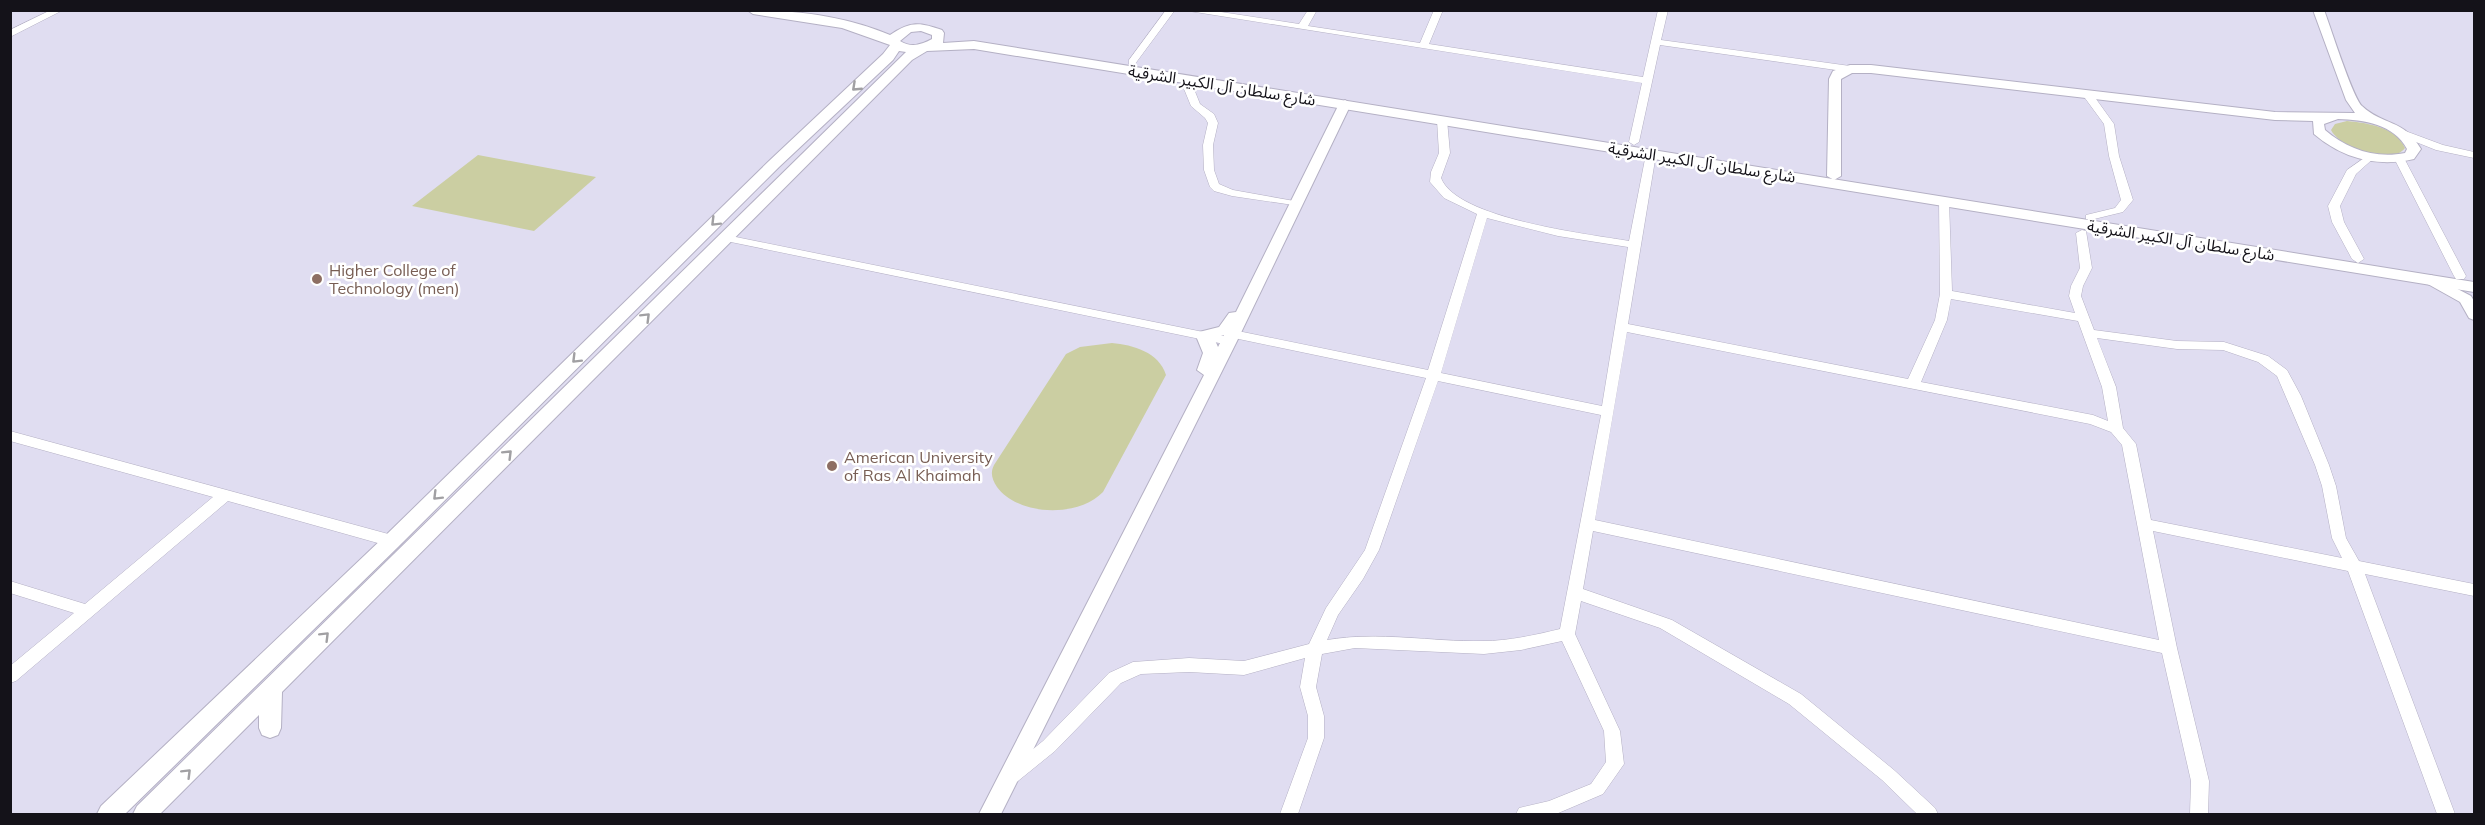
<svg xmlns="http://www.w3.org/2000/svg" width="2485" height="825" viewBox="0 0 2485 825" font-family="Mulish,'Noto Sans Arabic',sans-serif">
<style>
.green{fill:#cbcea2}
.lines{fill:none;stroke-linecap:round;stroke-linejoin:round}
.minor-casing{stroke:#b4b0c4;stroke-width:1}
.tertiary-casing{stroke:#b4b0c4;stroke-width:2}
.secondary-casing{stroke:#b4b0c4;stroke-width:2}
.minor{fill:#fff;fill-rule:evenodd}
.tertiary{fill:#fff;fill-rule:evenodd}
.secondary{fill:#fff;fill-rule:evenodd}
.oneway{stroke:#a1a0a3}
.education-dot{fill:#8d6e63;stroke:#fff;stroke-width:2}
.labels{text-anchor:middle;stroke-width:5;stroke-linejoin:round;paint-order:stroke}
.street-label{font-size:16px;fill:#141219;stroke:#fff}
.education-label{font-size:16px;fill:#785e54;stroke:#fff;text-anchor:start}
</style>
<rect width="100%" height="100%" fill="#e0ddf1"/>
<!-- green -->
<path class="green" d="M2347 121C2368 123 2396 127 2405 148 2391 167 2340 148 2331 130L2335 124Z
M478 155 596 177 534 231 412 206Z
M1112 343C1133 345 1159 352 1166 375L1103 492C1078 518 1018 516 997 487 992 479 990 473 994 465L1066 354 1080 347Z"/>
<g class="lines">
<!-- minor casing -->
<g class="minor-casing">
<path id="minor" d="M51 10H63L10 37V30Z
M1166 10H1175L1135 64H1129V60Z
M1183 10H1208L1299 24 1308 10H1317L1308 26 1420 43 1434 10H1443L1429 44 1643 77 1658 10H1668L1661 40 1850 66 1855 69 1850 72 1660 45 1639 142 1634 145 1629 142 1642 83Z
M1185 76 1190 79 1200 104 1214 114 1218 123 1213 145 1214 170 1219 184 1233 190 1300 202V206L1232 196 1214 191 1210 187 1204 170 1203 145 1208 123 1205 118 1191 106 1180 79Z
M2087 91 2091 92 2114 124 2119 156 2133 200 2123 212 2090 220 2086 219V215L2115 208 2121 200 2109 156 2104 124 2082 94Z
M1442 117 1447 120 1450 153 1441 178C1457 219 1588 234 1629 241L1646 154 1651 151 1655 152 1656 154 1628 324 1908 379 1935 320 1940 294 1939 199H1947L1949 201 1952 291 2075 313 2069 296 2071 286 2080 268 2076 233 2082 230 2086 231 2092 268 2083 286 2081 296 2094 330 2177 341 2224 342 2268 356 2287 370 2301 396 2329 465 2336 486 2346 538 2359 561 2474 584V596L2365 574 2455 814H2437L2348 571 2153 531 2177 648 2209 781 2208 814H2190L2191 781 2162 653 1593 531 1583 589 1672 620 1801 694 1894 770 1935 808 1938 814H1917L1882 780 1789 704 1660 628 1581 601 1575 634 1620 731 1624 764 1603 794 1556 814H1516L1519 808 1549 801 1591 784 1606 762 1604 731 1562 641 1521 650 1484 654 1355 648 1322 654 1316 687 1324 716V738L1298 814H1280L1308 738V716L1300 687 1305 658 1244 675 1189 672 1141 674 1121 683 1055 751 1018 781 1012 784 1006 781 1003 776 1006 771 1043 741 1109 673 1133 662 1189 658 1244 661 1309 644 1326 608 1365 550 1426 378 1234 338 1235 341 1234 344 1229 345 726 241 720 238 726 235 1228 337 1227 334 1229 331 1233 330 1428 370 1477 214 1444 198 1430 182 1431 172 1439 153 1437 120ZM1487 218 1558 236 1628 247 1602 406 1441 373ZM1951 299 2078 321 2102 387 2108 421 2093 415 1921 382 1947 320ZM1627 332 2090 424 2111 432 2122 445 2159 640 1595 520ZM2097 338 2177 349 2223 350 2258 362 2277 376 2315 465 2322 486 2332 538 2342 558 2151 520 2136 444 2123 428 2116 387ZM1438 381 1601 415 1560 629C1535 635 1509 641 1483 641 1431 642 1379 631 1327 640L1338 615 1363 579 1379 550Z
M2400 129 2443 145 2474 152V158L2436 150 2396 134V130Z
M2370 154 2375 157 2356 174 2340 206 2344 222 2364 259 2358 263 2352 259 2332 222 2328 206 2347 170Z
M2399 155 2404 158 2466 276 2464 279H2456L2454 276 2394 158Z
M10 431 392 535 397 537 399 541 397 545 392 547 228 501 16 681 10 683V666L74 613 10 593V581L85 604 213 497 10 441Z"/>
</g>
<!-- tertiary casing -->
<g class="tertiary-casing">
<path id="tertiary" d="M2313 10H2324C2331 28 2352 96 2362 106 2383 126 2403 118 2421 149L2414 159C2377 168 2342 158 2314 134L2313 121 2275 120 1871 73H1852L1841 79V176L1834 180 1827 176 1829 79 1833 71 1850 65H1871L2275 112 2355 113 2346 100ZM2338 119C2364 120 2394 124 2407 149L2405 153C2375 159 2347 149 2325 130L2324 124Z
M1345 100 1351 104 1237 341 1001 814H979L1204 375 1197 370 1203 353 1196 336 1199 332 1219 327 1229 313 1236 312 1339 104ZM1224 335 1218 347 1214 338Z
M2431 275 2471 296 2474 301V320L2469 318 2460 302 2426 283 2424 280Z"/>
</g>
<!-- secondary casing -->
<g class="secondary-casing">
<path id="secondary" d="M747 10C795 10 846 16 890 35 910 21 920 22 942 30L944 33 943 43 974 41 2474 282V292L974 49 927 51 912 60 282 692 281 728 278 735 270 738 262 735 259 728V715L160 814H133L137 806 906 52 899 51 893 60 779 167 399 546 125 814H97L101 806 385 536 769 161 883 54 890 45 842 28 753 14ZM921 31 932 35V39C921 45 911 48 900 41L911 32Z"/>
</g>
<!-- minor -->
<use href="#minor" class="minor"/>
<!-- tertiary -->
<use href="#tertiary" class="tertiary"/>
<!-- secondary -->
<use href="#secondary" class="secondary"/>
</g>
<!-- one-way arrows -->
<defs><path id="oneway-chevron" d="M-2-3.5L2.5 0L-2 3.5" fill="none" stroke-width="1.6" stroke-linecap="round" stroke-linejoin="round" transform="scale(1.5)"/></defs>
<g class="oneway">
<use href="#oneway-chevron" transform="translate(856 87) rotate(137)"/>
<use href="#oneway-chevron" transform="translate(715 222) rotate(135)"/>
<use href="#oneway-chevron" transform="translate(646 317) rotate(-45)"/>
<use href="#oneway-chevron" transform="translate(576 359) rotate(135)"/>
<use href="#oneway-chevron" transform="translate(508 454) rotate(-45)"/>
<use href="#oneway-chevron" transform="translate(437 496) rotate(135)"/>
<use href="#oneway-chevron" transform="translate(325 636) rotate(-45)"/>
<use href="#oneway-chevron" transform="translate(187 773) rotate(-45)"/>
</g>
<!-- markers -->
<g class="education-dot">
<circle cx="317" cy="279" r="6"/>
<circle cx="832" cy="466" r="6"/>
</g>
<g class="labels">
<!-- street labels -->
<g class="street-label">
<text transform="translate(1222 85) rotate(9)" y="6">شارع سلطان آل الكبير الشرقية</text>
<text transform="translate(1702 162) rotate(9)" y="6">شارع سلطان آل الكبير الشرقية</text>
<text transform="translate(2181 240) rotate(9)" y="6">شارع سلطان آل الكبير الشرقية</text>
</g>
<!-- education labels -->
<g class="education-label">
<text x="329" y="276">Higher College of<tspan x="329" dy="18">Technology (men)</tspan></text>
<text x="844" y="463">American University<tspan x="844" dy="18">of Ras Al Khaimah</tspan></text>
</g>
</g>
<!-- border -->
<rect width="2485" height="825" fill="none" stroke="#141219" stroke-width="24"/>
</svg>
